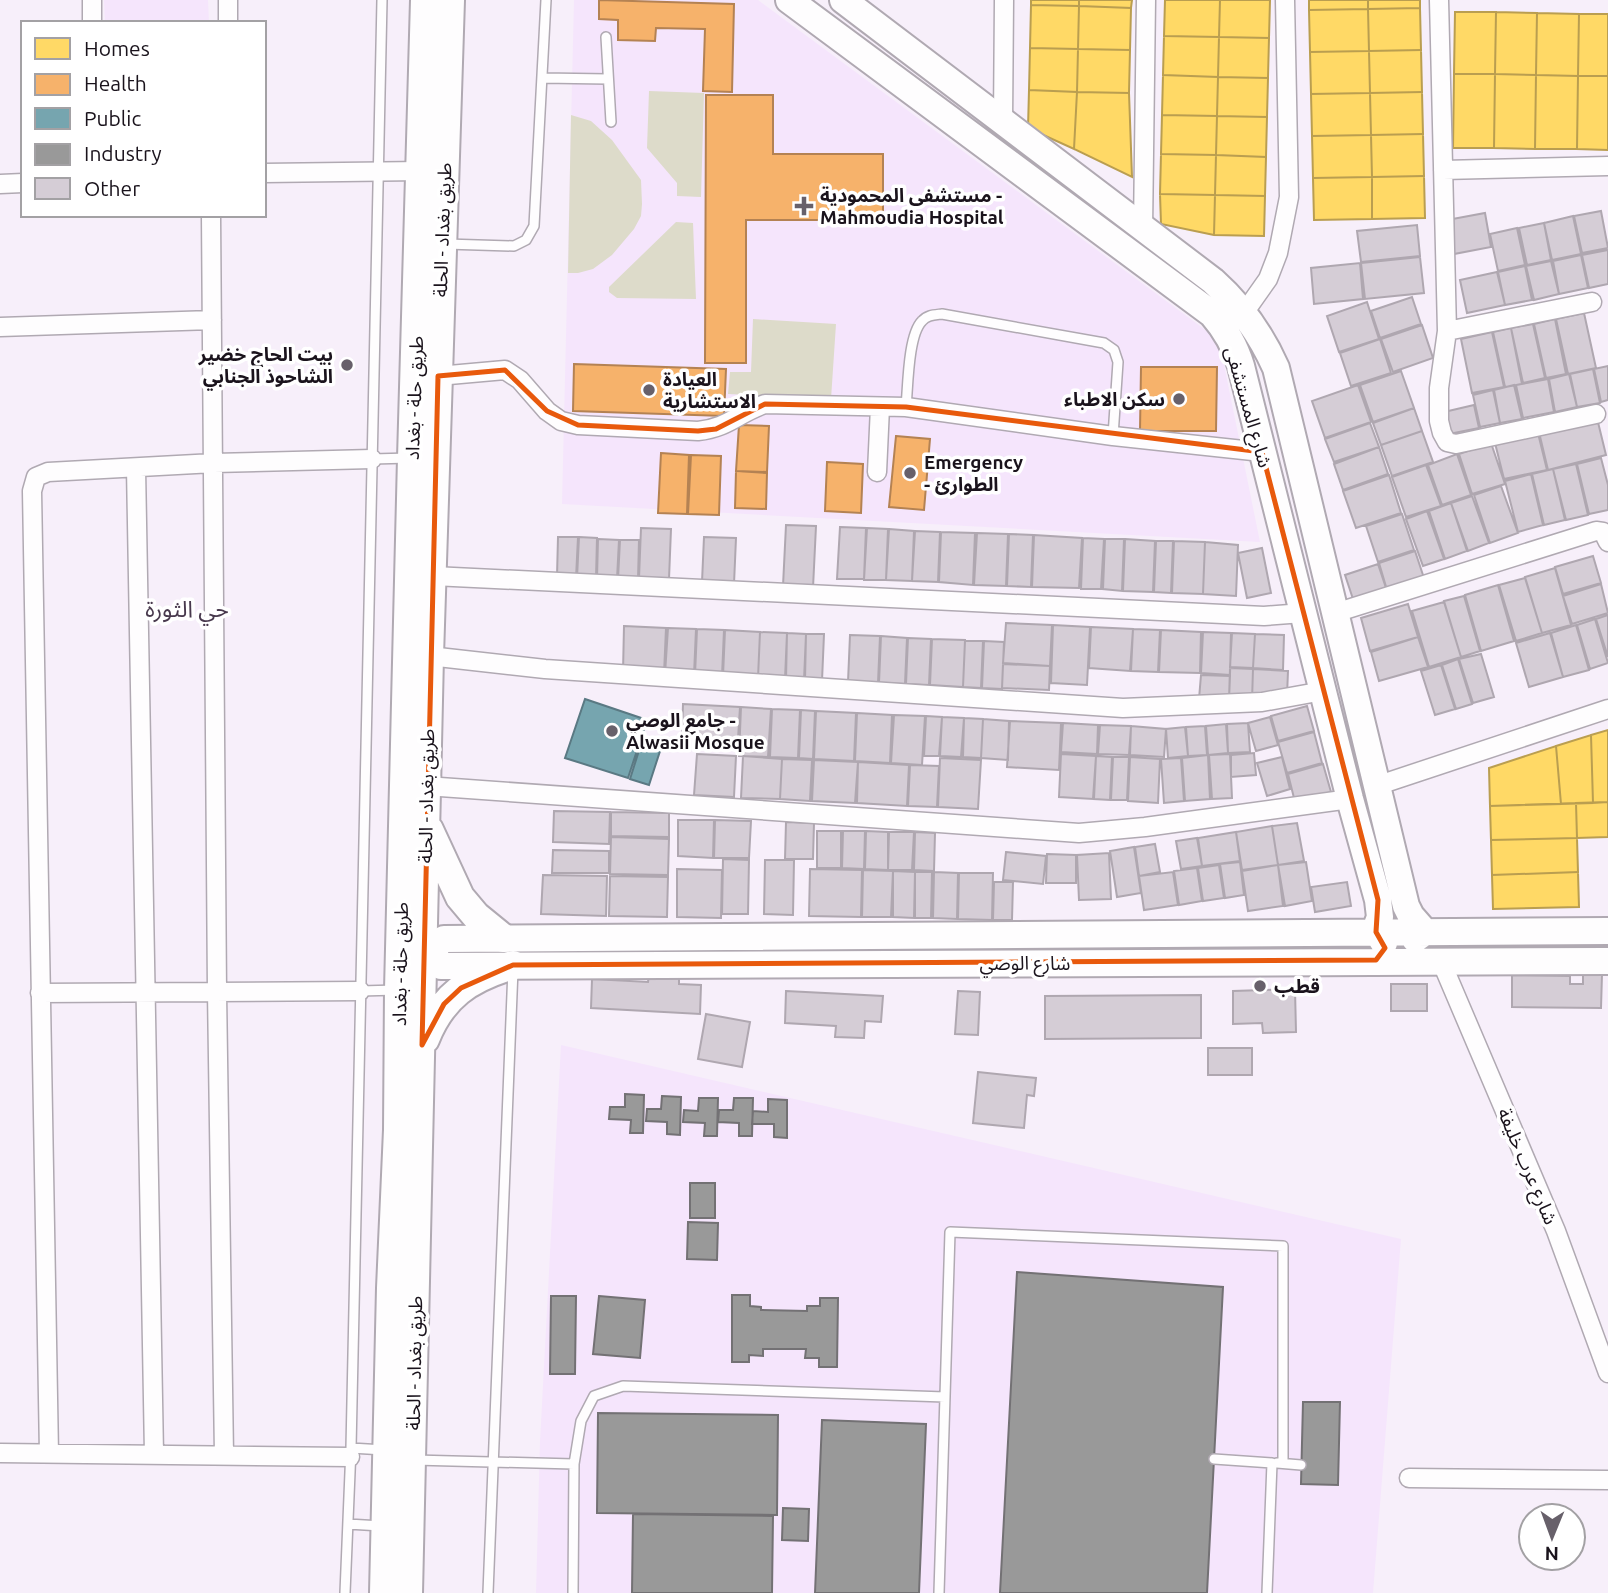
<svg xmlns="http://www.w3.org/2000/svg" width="1608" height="1593" viewBox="0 0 1608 1593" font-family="Ubuntu,'Noto Sans Arabic',sans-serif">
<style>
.built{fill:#f5e5fc}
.green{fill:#dddbca}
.homes{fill:#ffd966;stroke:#ba9e50;stroke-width:2}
.health{fill:#f6b26b;stroke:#b48253;stroke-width:2}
.public{fill:#76a5af;stroke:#5a7983;stroke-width:2}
.industry{fill:#999;stroke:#737174;stroke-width:2}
.building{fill:#d5cdd6;stroke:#afa7b0;stroke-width:2}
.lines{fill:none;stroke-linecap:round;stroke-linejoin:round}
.lane-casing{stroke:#b0a9b2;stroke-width:12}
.street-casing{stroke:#b0a9b2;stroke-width:21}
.secondary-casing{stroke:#b0a9b2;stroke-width:30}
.primary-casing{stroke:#b0a9b2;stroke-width:32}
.lane{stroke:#fefdfe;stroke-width:9}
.street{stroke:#fefdfe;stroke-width:18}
.secondary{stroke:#fefdfe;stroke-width:26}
.primary{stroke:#fefdfe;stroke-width:28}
.marked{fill:none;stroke:#e8590c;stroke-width:5;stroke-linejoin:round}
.poi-dot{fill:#67606a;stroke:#fff;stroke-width:2.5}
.labels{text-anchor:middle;stroke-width:7;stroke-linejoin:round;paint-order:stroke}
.poi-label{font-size:19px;font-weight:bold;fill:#1a131c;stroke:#fff;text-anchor:start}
.street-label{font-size:19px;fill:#1a131c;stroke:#fff}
.quarter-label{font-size:23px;fill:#48394d;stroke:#fff}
</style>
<rect width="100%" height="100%" fill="#f7effa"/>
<!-- built -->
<path class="built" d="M104 0H208L209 23H105Z
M574 0H758L1219 340 1260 542 562 504Z
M561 1045 1401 1239 1373 1593H536L540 1442Z"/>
<!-- green -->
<path class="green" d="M649 91 704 93 701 197 677 196V183L647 148Z
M571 115 591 121 612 140 641 180 642 204 641 216 634 229 612 255 593 269 578 273H568Z
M676 222 693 223 696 299 617 298 609 292V287Z
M753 319 836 324 831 399 728 394 730 372H751Z"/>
<!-- homes -->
<path class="homes" d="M1031 0H1079V6L1031 5Z
M1079 0H1132L1131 8 1079 6Z
M1165 0H1220L1219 37 1164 36Z
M1220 0H1270L1269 38 1219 37Z
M1309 0H1368V9L1309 10Z
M1368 0H1420V8L1368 9Z
M1031 5 1079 6 1078 49 1030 48Z
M1079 6 1131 8 1130 50 1078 49Z
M1420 8 1421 50 1369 51 1368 9Z
M1368 9 1369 51 1310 52 1309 10Z
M1455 12H1496L1495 74H1454Z
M1496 12 1537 13 1536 75 1495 74Z
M1537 13 1579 14 1578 76 1536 75Z
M1579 14H1608V76H1578Z
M1164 36 1219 37 1218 77 1163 75Z
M1219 37 1269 38 1268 78 1218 77Z
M1030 48 1078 49 1077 92 1029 90Z
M1078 49 1130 50 1129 93 1077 92Z
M1421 50 1422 92 1370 93 1369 51Z
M1369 51 1370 93 1311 94 1310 52Z
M1454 74H1495L1494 148H1453Z
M1495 74 1536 75 1535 149 1494 148Z
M1163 75 1218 77 1217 116 1162 115Z
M1536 75 1578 76 1577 149H1535Z
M1578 76H1608V150L1577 149Z
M1218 77 1268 78 1267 117 1217 116Z
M1029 90 1077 92 1074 149 1028 128Z
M1077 92 1129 93 1132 177 1074 149Z
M1422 92 1423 134 1371 135 1370 93Z
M1370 93 1371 135 1312 136 1311 94Z
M1162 115 1217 116 1216 155 1161 154Z
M1217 116 1267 117 1266 157 1216 155Z
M1423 134 1424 176 1372 177 1371 135Z
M1371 135 1372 177 1313 178 1312 136Z
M1161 154 1216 155 1215 195 1160 194Z
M1216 155 1266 157 1265 196 1215 195Z
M1424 176 1425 218 1372 219V177Z
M1372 177V219L1314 220 1313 178Z
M1160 194 1215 195 1214 235 1161 224Z
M1215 195 1265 196 1264 236 1214 235Z
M1608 730V802L1593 803 1591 735Z
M1591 735 1593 803 1561 804 1556 746Z
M1556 746 1561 804 1490 806 1489 768Z
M1608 802V837L1577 838 1576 803Z
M1576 803 1577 838 1491 840 1490 806Z
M1577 838 1578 872 1492 875 1491 840Z
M1578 872 1579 907 1493 909 1492 875Z"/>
<!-- health -->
<path class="health" d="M599 0 734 4 732 92 703 91 705 29 656 28 655 41 618 40V20L599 19Z
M706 95H773V154H883V220H746V363H705Z
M574 364 726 369 724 416 573 411Z
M1141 367H1217L1216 431H1140Z
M739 425 769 426 767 472 736 471Z
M896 436 930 439 924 510 889 507Z
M661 453 689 455 687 514 658 513Z
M691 455 721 456 719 515 688 514Z
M827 462 863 464 861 513 825 511Z
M736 471 767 473 766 509 735 508Z"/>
<!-- public -->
<path class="public" d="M585 699 647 720 628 778 565 758Z
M642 741 661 748 649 785 630 779Z"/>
<!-- industry -->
<path class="industry" d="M625 1094 644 1095 643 1133H630L631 1120 609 1119 610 1107H625Z
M662 1096 681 1097 680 1135 667 1134V1122L646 1121 647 1109H661Z
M699 1098H718L717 1136H704L705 1123 683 1122 684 1110 698 1111Z
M734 1098H753L752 1136H739V1123L718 1122 719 1110H733Z
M768 1099 787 1100V1138L774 1137V1124H752L753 1111 768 1112Z
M690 1183H715V1218H690Z
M688 1222 718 1223 717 1260 687 1259Z
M1017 1272 1223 1287 1207 1593H1000Z
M732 1295H750V1306L761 1307V1310L807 1311V1306H820V1298H838L837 1367H819V1358H805L806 1349H763V1356L749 1355V1362H732Z
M551 1296H576L575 1374H550Z
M599 1296 645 1300 640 1358 593 1354Z
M1303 1402H1340L1338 1485 1301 1484Z
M598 1413 778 1415 777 1515 597 1513Z
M822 1420 926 1424 919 1593H815Z
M783 1508 809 1509 808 1541 782 1540Z
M633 1514 773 1516 772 1593H632Z"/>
<!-- building -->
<path class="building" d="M1601 211 1608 248 1582 253 1574 216Z
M1485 213 1491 247 1454 254 1447 220Z
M1573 216 1581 254 1552 260 1544 223Z
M1544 223 1551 260 1527 265 1519 228Z
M1417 225 1420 256 1361 262 1357 231Z
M1517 228 1525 265 1498 271 1490 234Z
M1608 250V284L1589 288 1582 255Z
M1581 255 1588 288 1559 294 1553 261Z
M1420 257 1424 293 1365 299 1361 263Z
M1551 261 1559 294 1534 300 1526 266Z
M1360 263 1363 299 1314 304 1311 268Z
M1525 266 1532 300 1505 305 1498 272Z
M1497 272 1505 305 1467 313 1460 280Z
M1412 297 1421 324 1380 338 1371 311Z
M1367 302 1379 339 1339 352 1327 316Z
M1584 313 1596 368 1568 374 1556 319Z
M1555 319 1566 374 1546 378 1534 324Z
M1533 324 1545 378 1523 383 1511 328Z
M1422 325 1433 358 1393 372 1381 339Z
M1511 328 1522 384 1505 387 1493 332Z
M1492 332 1504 387 1472 393 1461 339Z
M1380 339 1391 373 1351 386 1340 353Z
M1608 366V400L1601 402 1594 369Z
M1593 369 1600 403 1577 407 1570 374Z
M1401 371 1414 408 1373 422 1360 385Z
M1569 374 1577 407 1555 412 1549 379Z
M1548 379 1554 412 1523 418 1516 385Z
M1358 385 1371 422 1325 438 1312 401Z
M1514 385 1522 419 1500 423 1494 390Z
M1493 390 1500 423 1480 427 1473 395Z
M1474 405 1479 428 1449 434 1444 412Z
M1414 408 1422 431 1381 445 1373 423Z
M1596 414 1606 455 1548 470 1538 428Z
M1370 423 1379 447 1334 462 1325 439Z
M1537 429 1547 470 1504 479 1494 439Z
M1422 431 1433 462 1392 476 1381 445Z
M1491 443 1505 484 1472 494 1459 454Z
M1379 447 1388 474 1343 490 1334 464Z
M1457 454 1471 495 1442 505 1428 465Z
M1601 458 1608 485V510L1589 514 1577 464Z
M1576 464 1588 515 1566 520 1553 469Z
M1426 465 1441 506 1406 517 1392 477Z
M1553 469 1565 520 1544 525 1532 474Z
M1531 474 1543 525 1518 532 1505 481Z
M1389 475 1401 513 1356 528 1343 491Z
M1501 486 1518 533 1490 543 1474 495Z
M1472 496 1489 543 1468 551 1451 503Z
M1451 503 1467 551 1445 559 1429 511Z
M1427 511 1444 559 1423 566 1406 519Z
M1402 514 1414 550 1378 562 1366 526Z
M786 525 816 526 813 588 783 586Z
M840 527 866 528 864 579H837Z
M641 528 671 529 669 579 639 578Z
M867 528 888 529 886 580H864Z
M889 529 914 531 912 581 886 580Z
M915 531 940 532 938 582 912 581Z
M941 532 975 533 973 585 939 582Z
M977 533 1008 534 1006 586 974 585Z
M1009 534 1033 535 1031 587 1007 586Z
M1034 535 1082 538 1079 588 1032 587Z
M558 537H578L576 578 557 576Z
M579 537 597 538 596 578H577Z
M704 537 736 538 734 584 702 582Z
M1083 538 1104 539 1101 589H1081Z
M598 539 619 540 617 579 597 578Z
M1105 539H1124L1122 591 1103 589Z
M1125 539 1155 541 1153 592 1123 591Z
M620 540H639L638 580 618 579Z
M1156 541H1173L1171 593 1154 592Z
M1174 541 1205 542 1203 594 1172 593Z
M1205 542 1238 545 1236 596 1203 594Z
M1262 548 1271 593 1247 598 1238 553Z
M1415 551 1424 578 1387 590 1379 563Z
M1593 556 1601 583 1563 594 1555 567Z
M1378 564 1387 591 1354 602 1345 575Z
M1555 568 1571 625 1542 633 1525 577Z
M1525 578 1542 633 1516 641 1499 585Z
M1601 584 1608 613 1572 624 1563 596Z
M1498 585 1514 641 1481 651 1465 595Z
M1464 596 1480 651 1461 657 1444 601Z
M1444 602 1461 657 1429 667 1412 611Z
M1408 604 1418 637 1370 651 1361 618Z
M1608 615V657L1596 619Z
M1595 619 1608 663 1590 669 1577 625Z
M1006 623 1052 625 1050 666 1003 663Z
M1053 625 1090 627 1087 685 1051 683Z
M1576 625 1589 670 1563 677 1551 633Z
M624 626 666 628 664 674 623 672Z
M1091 627 1133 629 1130 671 1089 668Z
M668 628 696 629 694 675 665 674Z
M697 629 724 630 722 676 695 675Z
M1133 629 1160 630 1158 672 1131 671Z
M725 630 760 632 758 678 723 676Z
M1161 630 1201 632 1200 673 1159 672Z
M760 632 787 633 785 679 758 678Z
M1203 632 1231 633 1230 675 1201 673Z
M787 633 806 634 804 680 786 679Z
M1232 633 1255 634 1253 668 1230 667Z
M1550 633 1563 677 1529 687 1516 643Z
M806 634H824L822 681 805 680Z
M1255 634 1284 635 1283 670 1253 668Z
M850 635 880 636 878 683 848 682Z
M881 636 907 638 905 684 879 683Z
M1418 637 1428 667 1379 681 1371 652Z
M908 638 931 639 929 685 906 684Z
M932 639 965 640 963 687 930 685Z
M965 641H983L981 688 963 687Z
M984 641 1004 642 1002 689 982 688Z
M1481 654 1494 697 1473 703 1459 659Z
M1458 659 1472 704 1456 709 1442 665Z
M1003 664 1050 666 1049 690 1002 688Z
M1441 665 1455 709 1435 715 1421 671Z
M1230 668 1253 669 1252 701 1229 700Z
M1253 669 1288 671 1287 696 1252 701Z
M1201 675 1230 676 1229 700 1199 699Z
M683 704 740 707 738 739 682 736Z
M1307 706 1314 731 1278 741 1271 716Z
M741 707 771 709 768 757 739 756Z
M772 709 800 710 798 758 770 757Z
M801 710 815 711 813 759 799 758Z
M816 711 856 713 854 761 814 759Z
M857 713 892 715 890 763 855 761Z
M894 715 925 716 922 765 891 763Z
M926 716 942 717 939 756H924Z
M942 717 964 718 961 757 940 756Z
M1270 717 1278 745 1256 751 1248 723Z
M964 718 983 719 981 758 963 757Z
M983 719 1009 721 1008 760 981 758Z
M1010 721 1061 723 1059 770 1007 767Z
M1063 723 1098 725 1097 754 1061 752Z
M1248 723 1250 752 1228 753 1227 724Z
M1226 724 1228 753 1208 755 1206 726Z
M1100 725 1131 726 1129 755 1098 754Z
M1131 726 1166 729 1164 757 1130 755Z
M1205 726 1207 755 1188 756 1186 727Z
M1185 727 1188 756 1168 758 1166 729Z
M1314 732 1322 763 1287 773 1278 742Z
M1254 753 1256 775 1231 777V755Z
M697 754 736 756 734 797 694 795Z
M1061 754 1096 756 1093 799 1059 797Z
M1230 754 1232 798 1212 799 1209 755Z
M1208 755 1210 799 1185 801 1182 758Z
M743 756 782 759 780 799 741 798Z
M1096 756 1112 757 1110 800 1094 799Z
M1113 757H1129L1127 800H1111Z
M1130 757 1160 759 1158 803 1128 801Z
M1282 757 1290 789 1267 796 1257 763Z
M940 758 981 760 978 809 938 807Z
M1181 758 1184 801 1164 803 1161 759Z
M782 759 812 760 810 801 780 799Z
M814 760 858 762 855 803 812 801Z
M858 762 909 765 907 806 857 803Z
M1323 764 1331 792 1295 802 1288 774Z
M910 765 939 766 937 807 908 806Z
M554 811 610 812 609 844 553 842Z
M611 812 669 813V837L611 836Z
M678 820H714L713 858 678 856Z
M715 820 751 821 749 858H714Z
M786 822 814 823 813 859H785Z
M1297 823 1304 861 1278 865 1272 826Z
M1272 826 1278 865 1242 870 1236 832Z
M817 831H841V868H817Z
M843 831H865L864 869 842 868Z
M866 831 888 832V870L865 869Z
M889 832H914L912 870H888Z
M915 832 935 833 934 871 914 870Z
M1236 832 1240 861 1202 866 1198 838Z
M611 837 669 839 668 875 610 874Z
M1197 838 1202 866 1181 869 1176 841Z
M1155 844 1160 872 1139 876 1135 847Z
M1134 847 1141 893 1117 897 1110 851Z
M553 850 609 851V873H552Z
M1006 852 1046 856 1043 884 1003 880Z
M1109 853 1111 899 1079 900 1077 855Z
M1047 854 1076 855V883H1046Z
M723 859 749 860 748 914H722Z
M765 860H794L793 915 764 914Z
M1240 862 1244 895 1225 898 1220 864Z
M1306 862 1312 901 1285 906 1278 865Z
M1219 865 1224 898 1203 901 1198 868Z
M1278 865 1283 906 1248 911 1242 871Z
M1197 868 1202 901 1179 905 1174 871Z
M677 869 722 870 721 918 677 917Z
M810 869 862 870 861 917 809 916Z
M863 870 893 871 891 917H862Z
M893 871 915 872 914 918 893 917Z
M915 872H932L931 918H915Z
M934 872 958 873 957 919 933 918Z
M1173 872 1178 905 1144 910 1139 876Z
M959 873H993L992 920 958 919Z
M543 875 607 876 606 916 541 914Z
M610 876 668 877 667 917 609 916Z
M994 882H1013L1012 920H993Z
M1347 882 1351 906 1315 912 1311 887Z
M1583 974H1602L1601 1008 1512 1007V975L1570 976V984H1583Z
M649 975 679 977V984L701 985 700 1014 591 1008 592 979 648 982Z
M1391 984H1427V1011H1391Z
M1295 989 1296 1032 1263 1033 1262 1023 1233 1024V991Z
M786 991 883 996 881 1022 865 1021 864 1038 835 1037 836 1026 785 1023Z
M958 991 980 992 978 1035 955 1034Z
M1201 995V1038L1045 1039V996Z
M706 1014 750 1022 742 1067 698 1059Z
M1208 1048H1252V1075H1208Z
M978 1072 1036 1078 1034 1096 1027 1095 1024 1128 973 1123Z"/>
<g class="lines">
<!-- lane casing -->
<g class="lane-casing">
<path id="lane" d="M606 37 611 122
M542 78 608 79
M446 244 514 246 526 240 534 226 546 0
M906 407C908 387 908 335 922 321 927 315 934 315 942 314L1104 343 1114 350 1118 362 1113 436
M372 459 410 458
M360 991 397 990
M351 1448 384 1450
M1214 1459 1272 1463 1267 1593
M414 1460 574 1464 573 1593
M1277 1463 1301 1465
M574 1464 581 1421 594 1396 623 1386 945 1397
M348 1524 381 1526
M345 1593 351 1448 382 0
M488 1593 513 969
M939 1593 950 1232 1283 1246V1463"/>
</g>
<!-- street casing -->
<g class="street-casing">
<path id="street" d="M92 0V23
M228 0V23
M1439 0 1447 331 1439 388V421L1442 433 1447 442 1456 444 1596 414
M1003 121 1004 0
M1443 170 1608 166
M264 173 421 171
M0 184 23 183
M211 215 217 992 224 1455
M1143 229 1146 0
M1244 313 1268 279 1278 253 1289 197 1285 0
M0 327 212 320
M1447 331 1592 302
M438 376 505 370 520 380 547 411 561 421 578 425 698 431C728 428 738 413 765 404L906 407 1113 436 1262 452
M136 468 154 1454
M877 472 880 407
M433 576 1264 616 1303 613
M1335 613 1596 531 1603 532 1608 542
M429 656 545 669 1123 708 1262 702 1323 691
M426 786 1079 833 1145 827 1350 799
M1376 786 1608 709
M1441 961 1556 1231 1608 1373
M40 993 360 991
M0 1453 350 1457
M49 1454 32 491 36 477 48 472 214 463 372 459
M1409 1478 1608 1480"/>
</g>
<!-- secondary casing -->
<g class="secondary-casing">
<path id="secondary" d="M789 0 1212 314C1226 330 1235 346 1241 366L1350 799 1378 900 1380 917 1374 933 1379 935 1384 943
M843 0 1213 281C1241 306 1261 334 1276 368L1406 906 1411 916 1425 932 1415 939
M1608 931 444 939C433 946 432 955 441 966L1608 961"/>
</g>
<!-- primary casing -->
<g class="primary-casing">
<path id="primary" d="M429 830 460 897 476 916 503 938
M425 1039C442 996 469 978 513 965
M384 1593 391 1288 398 1130 399 990 412 458 425 0
M408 1593 429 656 450 0"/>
</g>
<!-- lane -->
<use href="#lane" class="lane"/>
<!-- street -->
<use href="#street" class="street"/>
<!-- secondary -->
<use href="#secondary" class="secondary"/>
<!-- primary -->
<use href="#primary" class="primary"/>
</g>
<!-- marked area -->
<path class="marked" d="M505 370 547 411 578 425 698 431 716 429 765 404 906 407 1262 452 1378 900 1376 932 1385 948 1376 960 513 965 461 988 444 1004 422 1045 438 376Z"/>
<!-- markers -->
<g class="poi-dot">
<path d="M800.5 195.5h7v7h7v7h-7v7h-7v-7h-7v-7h7z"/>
<circle cx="347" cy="365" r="7"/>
<circle cx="649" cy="390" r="7"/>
<circle cx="1179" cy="399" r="7"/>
<circle cx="910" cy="473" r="7"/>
<circle cx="612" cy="731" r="7"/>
<circle cx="1260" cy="986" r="7"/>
</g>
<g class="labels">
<!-- poi labels -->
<g class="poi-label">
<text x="820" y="202">مستشفى المحمودية -<tspan x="820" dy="22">Mahmoudia Hospital</tspan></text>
<text x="333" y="361" text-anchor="end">بيت الحاج خضير<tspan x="333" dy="22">الشاحوذ الجنابي</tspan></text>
<text x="663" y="386">العيادة<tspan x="663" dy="22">الاستشارية</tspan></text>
<text x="1165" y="406" text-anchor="end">سكن الاطباء</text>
<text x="924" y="469">Emergency<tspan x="924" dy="22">- الطوارئ</tspan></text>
<text x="626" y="727">جامع الوصي -<tspan x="626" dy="22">Alwasii Mosque</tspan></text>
<text x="1274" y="993">قطب</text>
</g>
<!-- street labels -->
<g class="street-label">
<text transform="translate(442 230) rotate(-88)" y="7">طريق بغداد - الحلة</text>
<text transform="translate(414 398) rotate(-88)" y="7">طريق حلة - بغداد</text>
<text transform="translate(1249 407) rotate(74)" y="7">شارع المستشفى</text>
<text transform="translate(426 796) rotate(-89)" y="7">طريق بغداد - الحلة</text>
<text x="1025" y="970">شارع الوصي</text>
<text transform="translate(400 964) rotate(-89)" y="7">طريق حلة - بغداد</text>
<text transform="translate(1528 1166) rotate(67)" y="7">شارع عرب خليفة</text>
<text transform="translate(414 1363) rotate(-89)" y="7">طريق بغداد - الحلة</text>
</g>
<!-- quarter labels -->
<g class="quarter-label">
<text x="187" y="617">حي الثورة</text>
</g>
</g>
<!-- legend -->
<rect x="21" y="21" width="245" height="196" fill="#ffffff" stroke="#a3a1a4" stroke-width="2"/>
<rect x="35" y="38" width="35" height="21" fill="#ffd966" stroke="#a3a1a4" stroke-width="2"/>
<text x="84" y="56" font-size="21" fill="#1a131c">Homes</text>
<rect x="35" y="74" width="35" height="21" fill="#f6b26b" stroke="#a3a1a4" stroke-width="2"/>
<text x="84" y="91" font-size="21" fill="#1a131c">Health</text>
<rect x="35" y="108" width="35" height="21" fill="#76a5af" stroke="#a3a1a4" stroke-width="2"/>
<text x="84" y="126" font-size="21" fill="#1a131c">Public</text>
<rect x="35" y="144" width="35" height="21" fill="#999999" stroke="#a3a1a4" stroke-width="2"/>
<text x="84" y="161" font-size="21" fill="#1a131c">Industry</text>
<rect x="35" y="178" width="35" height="21" fill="#d5cdd6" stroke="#a3a1a4" stroke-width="2"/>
<text x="84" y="196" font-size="21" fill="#1a131c">Other</text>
<!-- north arrow -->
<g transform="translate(1552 1537) rotate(181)"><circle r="33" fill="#ffffff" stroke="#a3a1a4" stroke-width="2"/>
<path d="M0-5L12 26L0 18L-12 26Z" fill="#67606a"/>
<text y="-10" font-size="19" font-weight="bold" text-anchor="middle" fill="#1a131c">N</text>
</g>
</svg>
